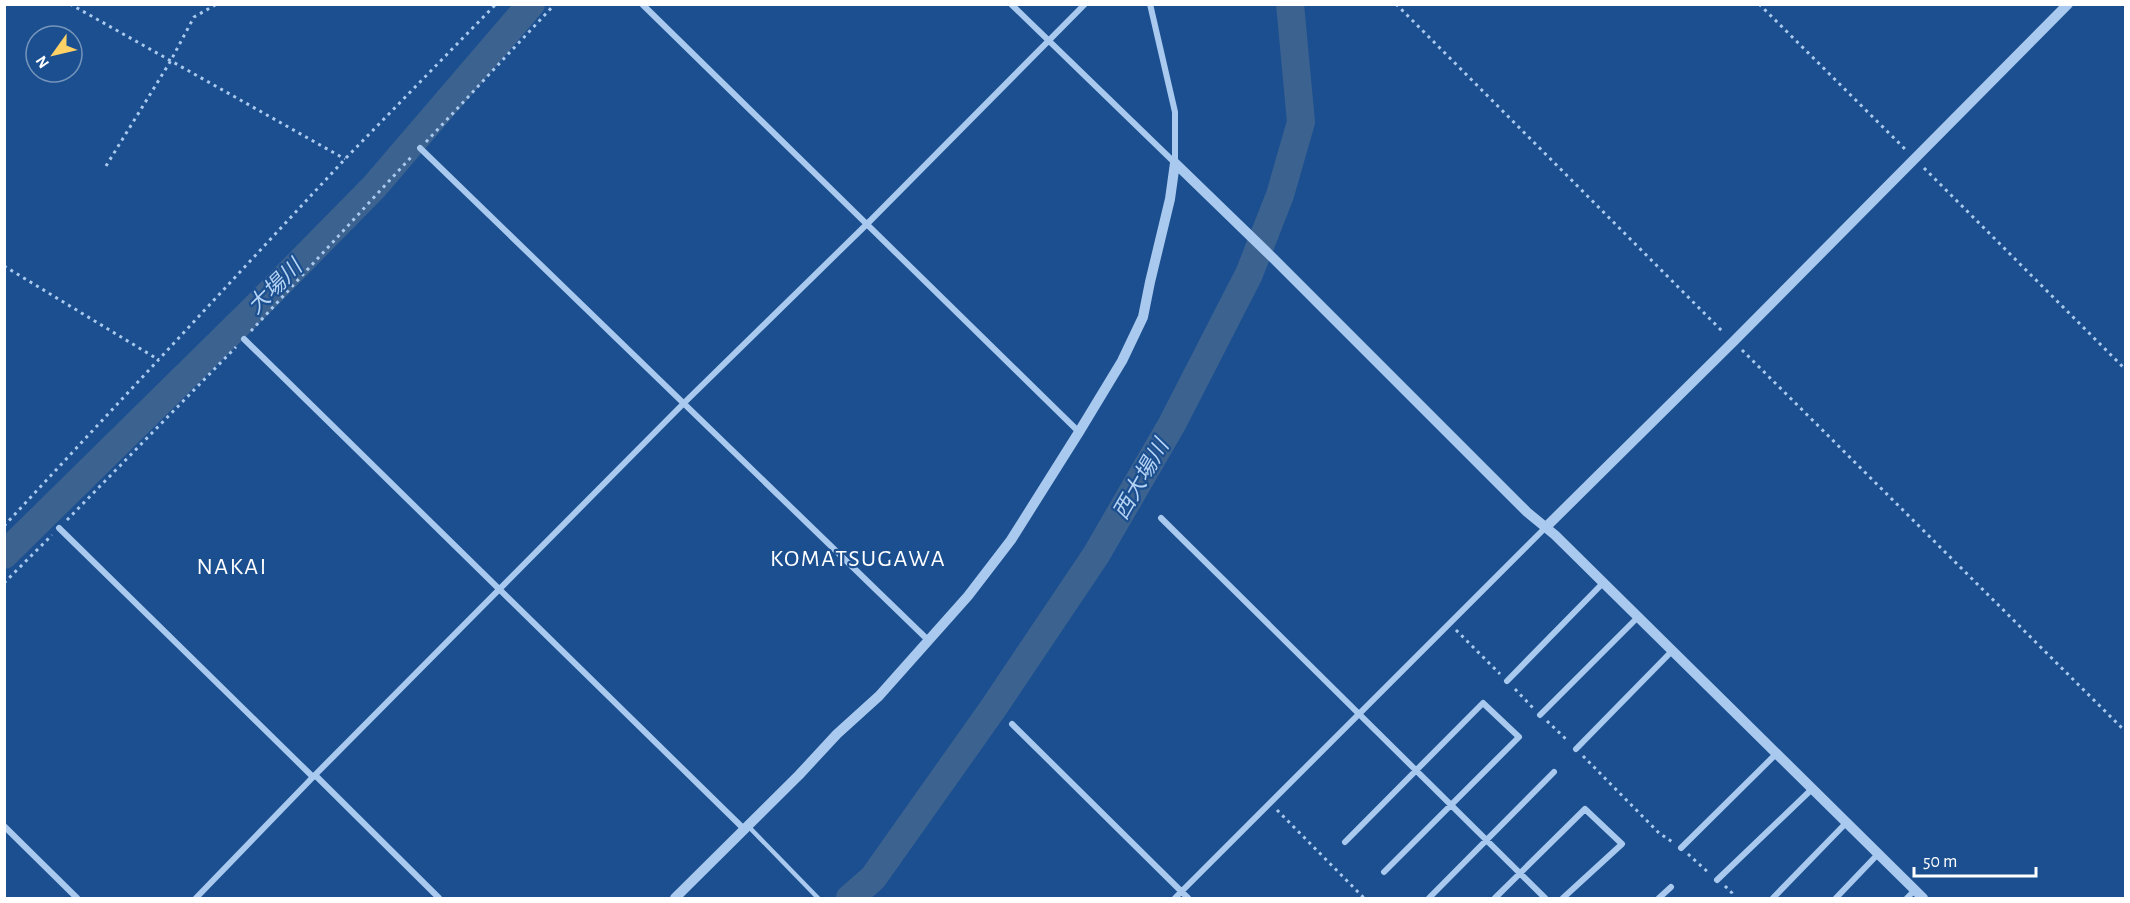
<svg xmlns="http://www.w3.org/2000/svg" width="2130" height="903" viewBox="0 0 2130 903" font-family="'Alegreya Sans','Noto Sans JP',sans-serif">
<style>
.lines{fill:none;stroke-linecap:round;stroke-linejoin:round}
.river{stroke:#3c6290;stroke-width:28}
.path{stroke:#a9c9ee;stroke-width:3;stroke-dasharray:3 4.5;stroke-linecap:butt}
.service{stroke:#a9c9ee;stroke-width:4.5}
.minor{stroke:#a9c9ee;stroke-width:6}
.tertiary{stroke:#a9c9ee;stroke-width:10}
.labels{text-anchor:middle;stroke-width:4.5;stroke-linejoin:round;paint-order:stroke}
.water-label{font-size:22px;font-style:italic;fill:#b5d3f5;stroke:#1b4f8f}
.quarter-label{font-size:24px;letter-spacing:1.5px;fill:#fff;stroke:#1b4f8f}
</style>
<rect width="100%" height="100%" fill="#1b4f8f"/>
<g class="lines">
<!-- river -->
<path class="river" d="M4 555 254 309 374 187 531 4
M850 898 873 878 994 707 1096 555 1172 424 1249 274 1280 195 1301 122 1290 4"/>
<!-- path -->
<path class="path" d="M70 4 345 159
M1396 4 1724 333
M1759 4 1907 151
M426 142 555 4
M106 166 170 62 194 17 217 4
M1924 168 2126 370
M4 266 159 360
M251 331 413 155
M1742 350 2126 732
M67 520 236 347
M4 526 345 159 496 4
M4 583 52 535
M1456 630 1500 674
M1515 689 1533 708
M1547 721 1568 741
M1583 756 1659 833 1674 843
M1277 810 1364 898
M1688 854 1710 874
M1725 886 1732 893 1734 898"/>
<!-- service -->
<path class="service" d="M749 827 818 898"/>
<!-- minor -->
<path class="minor" d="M642 4 1079 432
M1011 4 1175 163
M1150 4 1175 112V163
M420 148 929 641
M244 339 744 829
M1161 518 1545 898
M59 528 313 777
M1507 681 1603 583
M1540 715 1638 617
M1012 724 1188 898
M1576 749 1672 651
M315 775 439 898
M4 826 77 898
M1345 842 1483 703 1519 737 1384 872
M1681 848 1776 754
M1717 880 1812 789
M196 898 313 777 684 403 867 224 1085 4
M1175 898 1546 527
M1429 898 1554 772
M1495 898 1585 809 1622 844 1563 898
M1659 898 1671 887
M1773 898 1846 823
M1836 898 1878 854
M1907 898 1915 890"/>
<!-- tertiary -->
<path class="tertiary" d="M1175 163 1274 259 1527 512 1555 535 1923 898
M1546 527 1733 342 2068 4
M675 898 799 775 837 734 879 696 968 596 1011 540 1079 432 1122 361 1143 317 1150 282 1170 199 1175 163"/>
</g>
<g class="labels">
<!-- water labels -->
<g class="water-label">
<text transform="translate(274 286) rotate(-45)" y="8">大場川</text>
<text transform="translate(1140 479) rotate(-60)" y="8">西大場川</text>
</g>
<!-- quarter labels -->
<g class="quarter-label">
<text x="858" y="566">KOMATSUGAWA</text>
<text x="232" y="574">NAKAI</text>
</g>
</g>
<!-- border -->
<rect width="2130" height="903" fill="none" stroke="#ffffff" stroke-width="12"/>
<!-- north arrow -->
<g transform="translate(54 54) rotate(236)"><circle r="28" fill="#1b4f8f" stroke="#7695bc" stroke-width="1.5"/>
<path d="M0-4.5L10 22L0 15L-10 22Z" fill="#ffd166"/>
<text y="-9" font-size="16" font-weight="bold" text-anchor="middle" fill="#ffffff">N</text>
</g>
<!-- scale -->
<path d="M1914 867v9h122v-9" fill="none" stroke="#ffffff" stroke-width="3"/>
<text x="1923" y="867" font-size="18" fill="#ffffff" stroke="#1b4f8f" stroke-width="4.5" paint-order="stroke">50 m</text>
</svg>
